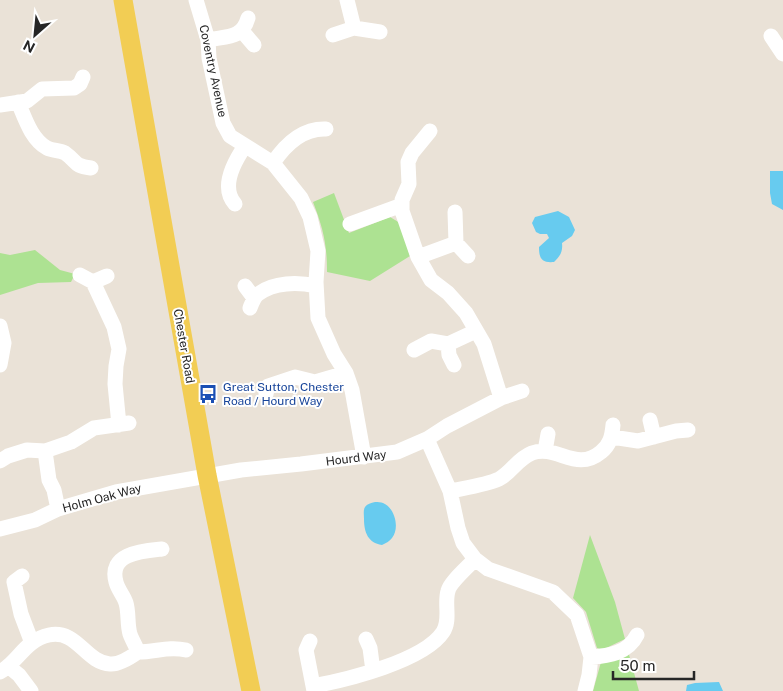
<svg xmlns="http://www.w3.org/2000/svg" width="783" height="691" viewBox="0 0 783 691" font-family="'Public Sans',sans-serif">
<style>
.green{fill:#ade292}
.water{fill:#67cbef}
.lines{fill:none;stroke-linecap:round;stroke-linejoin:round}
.minor{stroke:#fff;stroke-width:15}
.major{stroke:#f2cd54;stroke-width:19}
.labels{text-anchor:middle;stroke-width:4;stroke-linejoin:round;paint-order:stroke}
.street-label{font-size:12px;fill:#262626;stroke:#fff}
.transit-label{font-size:12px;fill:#164399;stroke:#fff;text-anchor:start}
</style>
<rect width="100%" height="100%" fill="#eae2d7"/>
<!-- green -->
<path class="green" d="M334 193 349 233 390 217 400 223 410 256 370 281 327 272C327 244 323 228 313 202Z
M35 250 60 270 75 274 71 282 38 283 0 295V253L10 255Z
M590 535 615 602 625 639 602 650 597 648 586 612 573 598Z
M628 651 639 691H593L601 662Z"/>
<!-- water -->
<path class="water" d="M770 171H783V210L772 204 770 193Z
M558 211 569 217 575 230 572 236 562 243C563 252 560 256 554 262 542 263 539 259 539 247L549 238 547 234H540L536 232 532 223 535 217Z
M375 502C378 502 381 502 383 503 395 508 400 528 392 538 390 541 386 543 382 545 368 543 364 532 364 519 364 515 363 510 365 507 367 504 371 503 375 502Z
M719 682 723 691H686L687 685 695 683Z"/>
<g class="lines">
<!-- minor -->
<path class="minor" d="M196 0 208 40 209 58 223 123 230 136 273 163 301 198 310 217 318 251 316 282 318 318 334 354 346 373 352 390 364 457
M354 28 380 32
M242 31 254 45
M333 35 354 28 347 0
M771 36 783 54
M208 40C227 36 242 39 248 18
M18 102C25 118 31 139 47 148 53 151 60 150 65 153 79 163 72 165 91 168
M0 105 27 101 42 89 74 88 80 84 83 77
M430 131 412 153 408 162 409 184 402 200V211L418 257 431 280 448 293 466 313 484 344 501 398
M273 163C285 145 302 128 326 129
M235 204C220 187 234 162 245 146
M455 212 456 243
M350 224 402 205
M418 257 456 243 468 256
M80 275 93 282 114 327 119 349 116 366 115 384 119 425
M93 282 107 276
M245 286 254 298
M250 308C252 303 254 297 258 294 274 282 298 282 316 286
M0 326 4 343 0 365
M414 350 431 341 448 344
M454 365 449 355 448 344 476 331
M266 394 268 386 295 377 315 382 346 373
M650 420 654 437
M612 437 638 441 676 431 688 430
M427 439 450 491 458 528 463 543 475 559 488 569 553 592 577 615 591 657 589 675 585 691
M45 451 49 480 54 490 58 509
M545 451 548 434
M0 461 8 456 27 450 45 451 71 442 94 428 129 423
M450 491C464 488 486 485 499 479 512 472 517 459 532 453 557 444 576 473 601 452 610 445 612 436 613 425
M0 529 35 520 58 509 116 492 241 470 301 464 397 452 427 439 447 426 501 398 522 391
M22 576 14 582 21 614 32 643
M366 639 370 648 373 671
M310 641 306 650 314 691
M138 652C136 646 132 640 130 634 127 624 129 613 126 603 124 596 118 590 116 582 108 553 143 551 162 549
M138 652C156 652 168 646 186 650
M591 657C609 656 628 653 637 635
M8 666 19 675 31 691
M0 672C18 662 25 640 49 635 77 629 86 663 110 664 119 665 131 657 138 652
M313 686C346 680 424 661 443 632 451 620 444 604 448 591 450 582 468 567 475 559"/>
<!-- major -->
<path class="major" d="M123 0 207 475 251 691"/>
</g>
<!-- icons -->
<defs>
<g id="bus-bare" transform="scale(1.5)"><path d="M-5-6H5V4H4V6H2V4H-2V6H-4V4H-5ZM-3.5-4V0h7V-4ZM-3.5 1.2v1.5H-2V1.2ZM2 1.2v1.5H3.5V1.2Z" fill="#1a4fb4" stroke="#fff" stroke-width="2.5" paint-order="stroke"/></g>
</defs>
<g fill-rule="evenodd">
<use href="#bus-bare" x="208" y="394"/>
</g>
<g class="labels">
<!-- street labels -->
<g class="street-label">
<text transform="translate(213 71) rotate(78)" y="4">Coventry Avenue</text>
<text transform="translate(184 346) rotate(80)" y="4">Chester Road</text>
<text transform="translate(356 458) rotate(-7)" y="4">Hourd Way</text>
<text transform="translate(102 498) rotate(-15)" y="4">Holm Oak Way</text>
</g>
<!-- transit labels -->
<g class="transit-label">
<text x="223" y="391">Great Sutton, Chester<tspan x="223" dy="14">Road / Hourd Way</tspan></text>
</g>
</g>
<!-- north arrow -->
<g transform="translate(35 35) rotate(207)" stroke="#ffffff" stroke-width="4" paint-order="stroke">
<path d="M0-4L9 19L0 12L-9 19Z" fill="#262626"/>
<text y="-8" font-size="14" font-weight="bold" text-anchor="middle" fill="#262626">N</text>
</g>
<!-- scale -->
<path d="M613 671v8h81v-8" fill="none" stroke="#262626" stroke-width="2.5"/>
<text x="620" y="671" font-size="15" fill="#262626" stroke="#ffffff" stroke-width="4" paint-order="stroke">50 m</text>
</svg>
